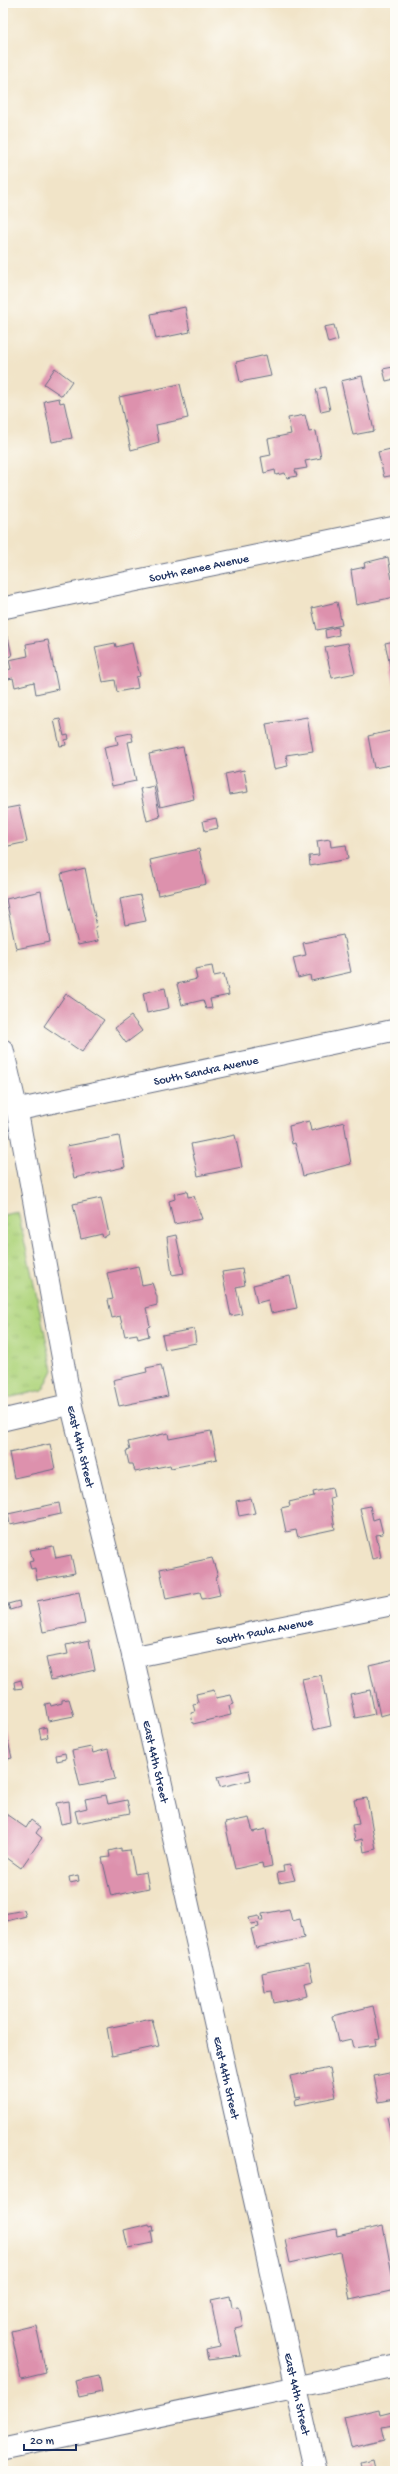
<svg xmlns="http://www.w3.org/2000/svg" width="398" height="2474" viewBox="0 0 398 2474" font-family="'Gochi Hand',sans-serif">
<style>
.grass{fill:url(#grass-tufts);stroke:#66826e}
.building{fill:#dd91ad}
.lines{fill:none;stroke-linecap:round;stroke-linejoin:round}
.minor-casing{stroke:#666e83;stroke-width:23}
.minor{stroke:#fff;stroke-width:21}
.labels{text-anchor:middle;stroke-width:3.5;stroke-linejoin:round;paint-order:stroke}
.street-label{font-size:12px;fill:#1b2f5e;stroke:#fdfcf7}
</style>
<defs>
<pattern id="grass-tufts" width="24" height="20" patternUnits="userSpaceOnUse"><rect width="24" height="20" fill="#b0d57e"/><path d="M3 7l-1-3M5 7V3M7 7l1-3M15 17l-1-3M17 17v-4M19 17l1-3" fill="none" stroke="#97b76f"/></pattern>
</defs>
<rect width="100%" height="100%" fill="#fdfcf7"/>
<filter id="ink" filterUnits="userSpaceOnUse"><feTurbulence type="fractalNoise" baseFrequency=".025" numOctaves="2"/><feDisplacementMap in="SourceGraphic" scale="8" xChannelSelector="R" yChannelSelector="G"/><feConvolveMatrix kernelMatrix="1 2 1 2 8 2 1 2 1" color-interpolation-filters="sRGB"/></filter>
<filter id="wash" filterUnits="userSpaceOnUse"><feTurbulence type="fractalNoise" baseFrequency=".012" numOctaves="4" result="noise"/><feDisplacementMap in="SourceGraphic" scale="16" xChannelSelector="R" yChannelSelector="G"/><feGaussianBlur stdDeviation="0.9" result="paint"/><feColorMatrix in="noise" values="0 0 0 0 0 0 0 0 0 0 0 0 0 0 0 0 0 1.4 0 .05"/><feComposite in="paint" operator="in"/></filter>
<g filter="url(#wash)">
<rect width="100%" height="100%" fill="#f1e4c8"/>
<!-- grass -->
<path class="grass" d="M18 1212 53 1370 43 1390 3 1399V1215Z"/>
<g id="blocks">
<!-- building -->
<path class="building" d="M185 307 190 332 156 339 151 314Z
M334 325 338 340 328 343 324 327Z
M266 355 271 376 240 382 236 362Z
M393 367 395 379 386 381 383 369Z
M55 368 72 381 62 396 44 384Z
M362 376 374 431 353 435 341 381Z
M180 384 188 418 156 425 159 442 131 450 119 397Z
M325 387 330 410 321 412 316 389Z
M59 398 60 403 64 402 72 438 52 442 44 401Z
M305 415 309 432 316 431 321 458 305 461 307 468 295 470 297 476 287 478 285 473 276 475 275 470 264 473 261 457 271 455 268 439 291 434 288 418Z
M395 448V475L384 477 378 452Z
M388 557 395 597 356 605 351 570 365 567 364 563Z
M337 602 342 625 317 630 312 608Z
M338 627 339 635 326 638 325 630Z
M8 637 12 656 3 658V639Z
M48 640 58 689 36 694 34 682 15 687 13 678 8 679 6 670 11 669 9 660 28 656 26 644Z
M395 641V684H394L385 643Z
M115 643 116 647 132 643 140 676 136 677 138 688 117 692 115 680 103 682 95 647Z
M348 643 355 673 332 678 325 647Z
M307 717 313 751 286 755 288 766 274 769 266 724Z
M60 719 64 736 68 735 69 739 65 740 66 745 60 746 54 720Z
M395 730V764L374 768 368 736Z
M131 733 133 741 128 742 136 781 112 786 104 747 118 744 116 736Z
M183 747 194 799 160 807 149 754Z
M244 770 248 792 229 795 225 774Z
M154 786 160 817 147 821 140 789Z
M19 806 27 842 4 847 3 809Z
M216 818 218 828 205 831 203 821Z
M330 839 331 847 346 845 348 859 310 866 309 856 319 855 317 841Z
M199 849 206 884 158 895 150 860Z
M85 868 97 927H95L98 941 78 945 61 874Z
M41 891 50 942 16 949 6 899Z
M140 895 146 921 125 925 120 899Z
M343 935 351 972 311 981 310 975 298 978 293 958 306 955 303 943Z
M212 966 214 976 224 974 229 995 210 999 212 1008 206 1009 203 1000 182 1005 177 984 197 979 195 969Z
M165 988 169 1008 147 1013 143 993Z
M66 994 104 1020 82 1052 44 1026Z
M131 1016 142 1031 126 1043 115 1028Z
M309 1121 311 1131 344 1122 351 1164 303 1176 295 1143 292 1144 289 1126Z
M235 1135 242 1167 198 1176 191 1144Z
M119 1136 125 1167 74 1178 67 1146Z
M187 1191 188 1197 194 1196 202 1219 174 1224 169 1201 175 1199 174 1194Z
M101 1198 109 1234 103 1238 102 1234 81 1239 73 1204Z
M176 1235 184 1273 172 1275 167 1237Z
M138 1266 142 1285 152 1283 157 1297V1305L146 1308 150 1326 147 1327 149 1336 138 1339 137 1334 125 1336 120 1316 112 1318 108 1300 113 1299 107 1273Z
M242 1269 245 1285 236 1287 242 1314 231 1316 222 1272Z
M290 1276 297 1308 271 1313 268 1300 257 1303 253 1285Z
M194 1329 196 1343 165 1349 162 1335Z
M161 1365 168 1396 119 1406 113 1380 147 1372 146 1368Z
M211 1431 217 1459 171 1468 170 1465 135 1472 133 1464H129L126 1451 130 1450 128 1442 168 1433 169 1439Z
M50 1444 55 1469 14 1478 9 1453Z
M332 1488 334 1497 330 1498 335 1529 298 1537 296 1530 286 1532 281 1508 290 1506 289 1502 314 1496 313 1492Z
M251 1498 255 1513 239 1516 236 1501Z
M59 1503 61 1514 10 1525 8 1514Z
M370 1506 373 1520 379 1518 383 1534 376 1535 381 1557 372 1559 360 1508Z
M53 1546 56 1558 71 1555 75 1573 37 1580 35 1568 31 1569 29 1562 33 1561 30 1550Z
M212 1558 218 1576 216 1577 220 1595 202 1599 200 1592 166 1599 160 1569Z
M79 1592 85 1624 43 1632 37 1601Z
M19 1601 20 1607 10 1610 8 1604Z
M89 1640 95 1670 51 1680 46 1658 68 1654 66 1645Z
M395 1659V1712L380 1716 369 1665Z
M321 1675 331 1726 313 1730 302 1679Z
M21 1680 23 1688 15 1689 14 1682Z
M214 1690 216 1698 231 1695 234 1704 229 1706 231 1715 193 1724 191 1713 195 1712 193 1704 198 1703 196 1694Z
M370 1690 375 1714 355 1718 350 1694Z
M69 1699 74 1716 48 1721 45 1704 50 1703 51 1706 62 1703V1700Z
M3 1721 12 1758 3 1760Z
M46 1727 48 1737 41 1739 39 1729Z
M91 1747 93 1753 108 1749 115 1779 80 1786 72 1751Z
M65 1753 66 1759 57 1761 56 1755Z
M249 1770 251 1780 220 1787 217 1777Z
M106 1795 108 1804 127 1800 130 1813 78 1823 75 1811 87 1808 85 1799Z
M367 1798 376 1849 364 1852 362 1839 355 1841 352 1825 359 1824 354 1800Z
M69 1801 71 1822 61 1824 56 1803Z
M3 1812 26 1828 31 1820 40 1827 36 1833 42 1838 21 1868 3 1855Z
M249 1818 253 1832 266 1829 272 1866 263 1868 262 1863 235 1869 225 1823Z
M121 1848V1851L130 1850 135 1874 146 1872 149 1888 111 1896 102 1858 110 1857 109 1851Z
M290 1865 295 1880 279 1883 277 1873 284 1872 283 1866Z
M78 1875 79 1881 70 1883 69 1877Z
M289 1909 292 1921 300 1919 304 1938 256 1948 251 1929 259 1927 258 1923 251 1924 249 1918 259 1916 260 1921H263L262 1914Z
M24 1910 26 1916 3 1922V1914Z
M309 1963 313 1981 305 1983 308 1996 274 2003 272 1991 265 1992 262 1973Z
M373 2006 380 2039 375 2040 376 2045 353 2048 351 2039 338 2042 332 2016Z
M152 2019 159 2046 112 2056 107 2028Z
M330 2068 336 2097 296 2105 295 2099 300 2098V2096L295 2097 290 2076Z
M394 2072 395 2099 379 2102 374 2076Z
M395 2115V2146L394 2147 387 2117Z
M149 2224 150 2227 153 2226 154 2231H151L153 2243 128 2248 124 2230Z
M383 2226 395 2290 350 2300 340 2252 290 2263 285 2240 336 2229 337 2236Z
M230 2296 232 2308 238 2307 240 2311 243 2326 235 2328 241 2356 208 2360 206 2350 220 2347 211 2300Z
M36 2325 46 2373 21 2379 11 2331Z
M99 2376 102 2392 79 2397 75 2381Z
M379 2409 380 2415 392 2412 395 2425 382 2427 385 2440 351 2448 344 2417Z
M373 2459 375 2468 363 2470 361 2462Z"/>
</g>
</g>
<g filter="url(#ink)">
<use href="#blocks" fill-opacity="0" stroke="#666e83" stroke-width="1"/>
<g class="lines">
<!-- minor casing -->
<g class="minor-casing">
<g id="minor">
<path id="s1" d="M3 608 395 527"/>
<path id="s2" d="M3 1050 17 1110 71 1404 133 1657 315 2471"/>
<path id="s3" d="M17 1110 395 1030"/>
<path d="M3 1420 71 1404"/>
<path id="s4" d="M133 1657 395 1604"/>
<path d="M3 2449 395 2366"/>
</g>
</g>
<!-- minor -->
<use href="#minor" class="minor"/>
</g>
</g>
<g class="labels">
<!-- street labels -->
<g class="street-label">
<text dy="4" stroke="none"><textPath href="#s1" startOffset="200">South Renee Avenue</textPath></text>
<text dy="4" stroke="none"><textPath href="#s3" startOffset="193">South Sandra Avenue</textPath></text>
<text dy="4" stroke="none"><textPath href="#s2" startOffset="404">East 44th Street</textPath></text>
<text dy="4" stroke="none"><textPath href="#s4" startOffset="134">South Paula Avenue</textPath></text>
<text dy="4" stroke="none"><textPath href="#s2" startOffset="728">East 44th Street</textPath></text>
<text dy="4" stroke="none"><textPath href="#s2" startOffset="1052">East 44th Street</textPath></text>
<text dy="4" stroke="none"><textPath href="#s2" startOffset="1376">East 44th Street</textPath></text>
</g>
</g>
<!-- margin -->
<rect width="398" height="2474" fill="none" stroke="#fdfcf7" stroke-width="16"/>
<!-- scale -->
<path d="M24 2444v6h52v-6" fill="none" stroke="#1b2f5e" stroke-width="2"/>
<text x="30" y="2444" font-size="12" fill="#1b2f5e" stroke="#fdfcf7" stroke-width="3" paint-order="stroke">20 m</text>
</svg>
